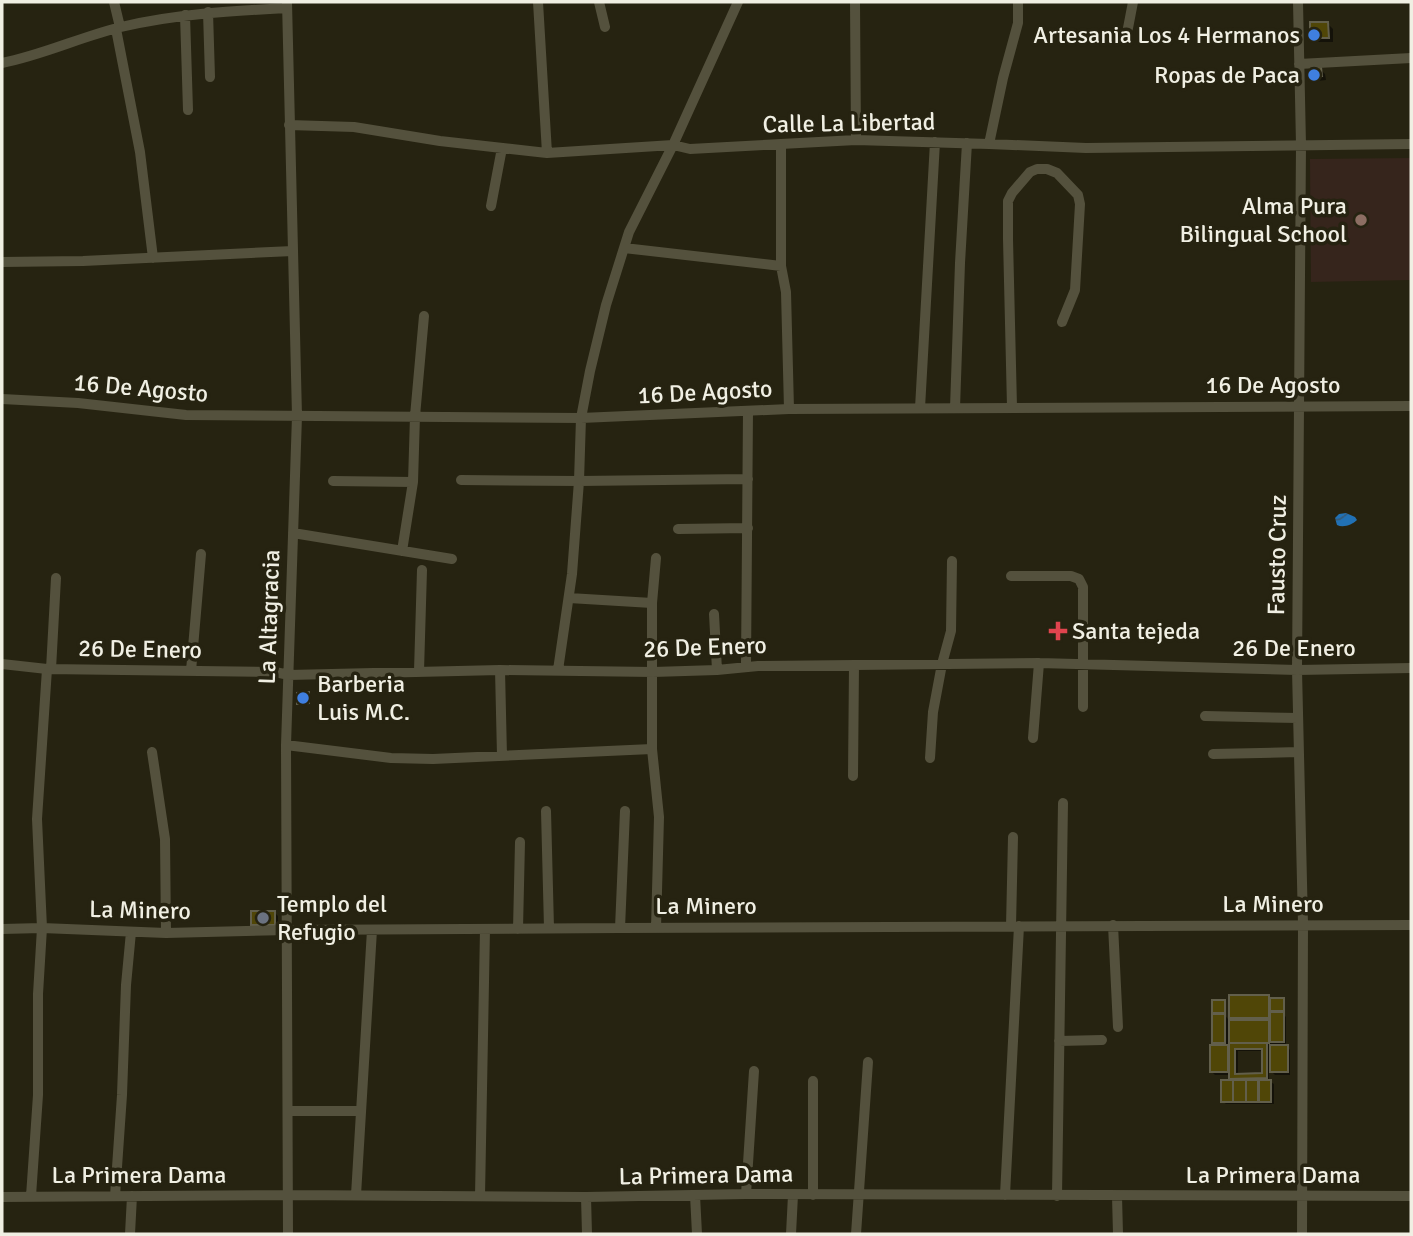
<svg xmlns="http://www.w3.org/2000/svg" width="1413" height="1236" viewBox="0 0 1413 1236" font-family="Signika,sans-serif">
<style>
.education{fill:#36251c}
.water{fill:url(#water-waves)}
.shadow{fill:#0007;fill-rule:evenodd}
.building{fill:#504607;stroke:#625f4b;stroke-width:2;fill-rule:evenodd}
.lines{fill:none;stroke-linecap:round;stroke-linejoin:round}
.minor{stroke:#54513d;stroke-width:10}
.shop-dot{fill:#3f7fe0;stroke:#262311;stroke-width:2.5}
.education-dot{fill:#8d6e63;stroke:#262311;stroke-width:2.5}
.health-dot{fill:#e0444e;stroke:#262311;stroke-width:2.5}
.worship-dot{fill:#6b7280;stroke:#262311;stroke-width:2.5}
.labels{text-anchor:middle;stroke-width:7;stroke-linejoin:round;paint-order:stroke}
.poi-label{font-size:24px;fill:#f0efe3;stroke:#262311;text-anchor:end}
.street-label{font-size:24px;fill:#f0efe3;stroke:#262311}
</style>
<defs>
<pattern id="water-waves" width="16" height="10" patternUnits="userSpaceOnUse" patternTransform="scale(1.75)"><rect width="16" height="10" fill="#2171b5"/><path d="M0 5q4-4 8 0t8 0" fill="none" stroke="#345c7c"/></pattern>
</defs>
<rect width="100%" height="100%" fill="#262311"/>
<!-- education -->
<path class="education" d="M1411 158V280L1311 282 1310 159Z"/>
<!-- water -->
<path class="water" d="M1346 513 1355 517 1357 520C1352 525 1343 528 1337 525L1335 518 1339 514Z"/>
<!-- shadow -->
<path class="shadow" d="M1328 24 1333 29V42H1317L1312 37Z
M1320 69 1325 74 1326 80 1318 81 1313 76Z
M275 913 278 916V927L256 928 253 925Z
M1268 997 1271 1000 1284 1001V1012H1281L1286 1017V1046L1290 1050V1075H1275L1269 1069V1081L1274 1084V1104H1226L1222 1101 1231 1081V1075H1215L1212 1072 1218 1046 1214 1043 1217 1016 1214 1012 1225 1002V1013H1223L1228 1019V1022H1235L1231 1017ZM1228 1039 1235 1046H1228ZM1238 1051H1264V1075H1238Z"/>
<!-- building -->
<path class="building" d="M1310 22H1328L1329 38H1310Z
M1321 67 1322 76 1311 77 1310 68Z
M309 692V703L297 704V693Z
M251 911H275V925H251Z
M1229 995H1269V1018H1229Z
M1270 998H1284V1011H1270Z
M1212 1000H1225V1013H1212Z
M1270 1012H1284V1042H1270Z
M1212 1014H1225V1043H1212Z
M1229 1020H1269V1043H1229Z
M1229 1043H1267V1078L1229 1079ZM1235 1049H1262V1073L1235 1074Z
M1210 1045H1228V1072H1210Z
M1270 1045H1288V1072H1270Z
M1221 1080H1233V1102H1221Z
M1233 1080H1246V1102H1233Z
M1246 1080H1258V1102H1246Z
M1259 1080H1271V1102H1259Z"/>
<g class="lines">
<!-- minor -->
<path class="minor" d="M114 2 120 27
M287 2 297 416 286 745 288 1234
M538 2 547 153
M599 2 605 27
M855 2 856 140
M1298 2 1301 145 1297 670 1303 924 1302 1234
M208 12 210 77
M185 15 188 110
M1128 28 1133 2
M116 29 140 152 153 258
M2 63C43 55 80 37 121 27 175 14 231 11 287 8
M1299 64 1411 58
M289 125 354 127 440 141 547 153 673 145 690 149 856 140 989 144 1086 148 1411 144
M989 144 1003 78 1018 23V2
M491 206 502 148
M624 248 781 266 786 292 789 409
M2 262 83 261 293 251
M781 266V144
M2 399 78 403 186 415 581 418 789 409 1411 406
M1012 407 1008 239V201L1012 193 1030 172 1037 169H1047L1057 173 1078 195 1080 204 1075 290 1062 322
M920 408 935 142
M955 408 960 263 967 143
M461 480 579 481 748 479
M333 481 413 482
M678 529 748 528
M293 533 452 559
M402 551 413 482 415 416 424 316
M1011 576H1071L1079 579 1083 587V707
M569 598 652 603
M714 614 717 670
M2 664 47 669 275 672 289 675 500 670 653 672 717 670 758 666 1039 663 1297 670 1411 668
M746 666 748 411
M51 669 56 578
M500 670 502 756
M558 670 572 574 579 481 581 418 590 371 606 305 629 232 673 145 738 2
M191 671 201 554
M419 671 422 570
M1205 716 1298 718
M1033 738 1039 663
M286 745 391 758 433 759 652 749
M152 752 165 839 166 933
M1213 754 1299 752
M930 758 933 712 942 664 951 631 952 561
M853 776 854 665
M546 811 549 928
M1113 925 1118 1027
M1011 926 1013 837
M620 928 625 811
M656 928 659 817 652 749V603L656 558
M2 929 42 928 166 933 287 930 620 928 1411 925
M518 929 520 842
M1059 1041 1102 1040
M289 1111H361
M746 1194 754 1071
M356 1195 372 930
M695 1195 697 1234
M813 1195V1081
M1005 1195 1019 926
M31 1196 38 1095V994L42 928 37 819 47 669
M115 1196 122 1095 126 985 131 932
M480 1196 485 929
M1057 1196 1063 803
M1117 1196 1118 1234
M2 1197 289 1195 586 1197 746 1194 1411 1196
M586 1197 587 1234
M130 1234 132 1196
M791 1234 793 1195
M856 1234 868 1062"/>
</g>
<!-- markers -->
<g class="shop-dot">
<circle cx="1314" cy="35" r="7"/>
<circle cx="1314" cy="75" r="7"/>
<circle cx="303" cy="698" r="7"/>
</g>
<circle class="education-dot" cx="1361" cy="220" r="7"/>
<path class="health-dot" d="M1054.5 620.5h7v7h7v7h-7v7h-7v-7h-7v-7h7z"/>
<circle class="worship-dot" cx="263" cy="918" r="7"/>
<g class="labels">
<!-- poi labels -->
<g class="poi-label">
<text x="1300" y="43">Artesania Los 4 Hermanos</text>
<text x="1300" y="83">Ropas de Paca</text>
<text x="1347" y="214">Alma Pura<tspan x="1347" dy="28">Bilingual School</tspan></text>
<text x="1072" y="639" text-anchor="start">Santa tejeda</text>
<text x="317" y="692" text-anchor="start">Barberia<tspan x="317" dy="28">Luis M.C.</tspan></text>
<text x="277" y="912" text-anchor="start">Templo del<tspan x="277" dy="28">Refugio</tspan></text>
</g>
<!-- street labels -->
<g class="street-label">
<text transform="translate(849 123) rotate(-1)" y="8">Calle La Libertad</text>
<text x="1273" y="393">16 De Agosto</text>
<text transform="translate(141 388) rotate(5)" y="8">16 De Agosto</text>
<text transform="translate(705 392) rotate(-3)" y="8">16 De Agosto</text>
<text transform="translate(1277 555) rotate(-89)" y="8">Fausto Cruz</text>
<text transform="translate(269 617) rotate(-88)" y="8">La Altagracia</text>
<text transform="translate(705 647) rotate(-2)" y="8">26 De Enero</text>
<text x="1294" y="656">26 De Enero</text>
<text transform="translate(140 649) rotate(1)" y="8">26 De Enero</text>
<text x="1273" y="912">La Minero</text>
<text x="706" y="914">La Minero</text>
<text transform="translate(140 910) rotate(1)" y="8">La Minero</text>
<text x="139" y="1183">La Primera Dama</text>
<text transform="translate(706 1175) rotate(-1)" y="8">La Primera Dama</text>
<text x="1273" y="1183">La Primera Dama</text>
</g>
</g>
<!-- border -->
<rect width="1413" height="1236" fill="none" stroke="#f0efe3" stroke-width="7"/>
</svg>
